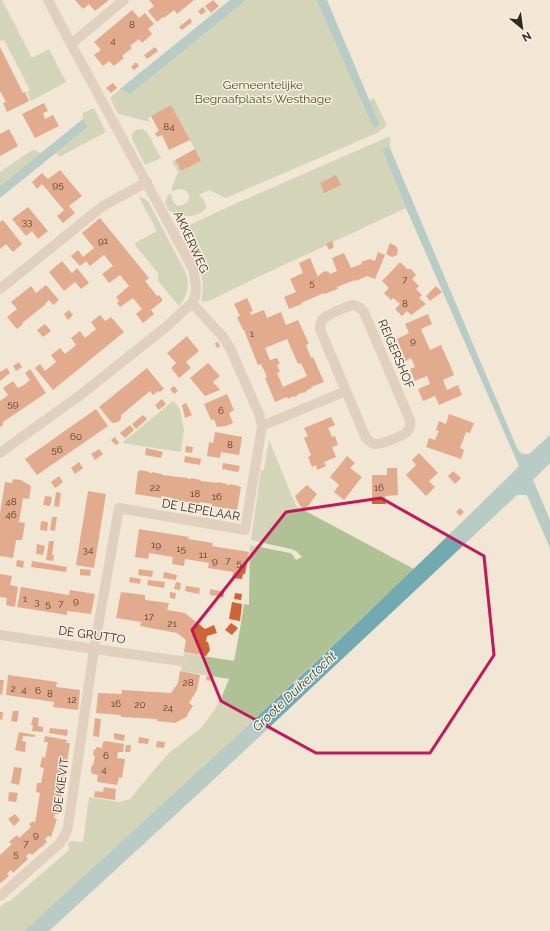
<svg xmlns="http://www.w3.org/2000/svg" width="550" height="931" viewBox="0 0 550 931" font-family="Raleway,sans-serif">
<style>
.green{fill:#b0c195}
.water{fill:#72aab1}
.building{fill:#ce6537;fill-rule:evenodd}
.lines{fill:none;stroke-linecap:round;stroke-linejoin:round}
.street{stroke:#cab6a1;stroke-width:10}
.marked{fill:none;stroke:#c2185b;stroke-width:3;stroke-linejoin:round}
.labels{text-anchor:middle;stroke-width:3;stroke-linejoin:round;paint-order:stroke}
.number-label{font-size:10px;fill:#5a3929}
.park-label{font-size:12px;fill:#405426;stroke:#faf0e1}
.street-label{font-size:12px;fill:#342a24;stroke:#faf0e1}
.water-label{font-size:13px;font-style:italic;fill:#184f57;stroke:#faf0e1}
</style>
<rect width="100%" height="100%" fill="#f2e6d5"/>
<!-- green -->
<path class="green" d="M0 0H2L32 58 49 49 66 82 31 101 27 92 30 90 4 40 0 41Z
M246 0H316L372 125 379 123 369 100 374 98 386 124 385 127 377 133 226 198 209 190 199 195C201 197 205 201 206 205 208 211 196 215 192 216 187 217 174 215 170 211 168 210 167 206 165 203L168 194 172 195C173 217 198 200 186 191 181 188 178 189 173 191L171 190 178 172 172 162 175 160 181 171 201 161 171 105 148 118 150 122 118 114 110 98 120 89 130 93Z
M94 108 106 132 59 157 56 153 88 127 83 119V113Z
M140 129H143L147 132 161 158 145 165 132 139C131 133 134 130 140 129Z
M388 137 390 138V148L386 147 382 151 406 208 258 277 211 300 204 302 201 300C208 275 193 255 181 234L188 226 230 206Z
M34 150 41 153 0 186V172L26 154Z
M139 197H141L148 201 185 271C190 284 188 296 179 306L158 281V273L135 245V243L157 231Z
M173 401 180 409 184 430 181 452 122 443Z
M269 440 296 506 414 569 198 772 24 931H0V907L6 902 10 901 69 850 68 843 72 841 83 842 89 797 119 802 130 799 154 770 169 753 201 728 211 715 220 701 229 679 181 671 184 653 234 661 240 629 244 604 249 605 250 545 290 553 292 554 296 560 302 557 296 551 291 549 251 540 261 470H264Z"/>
<!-- water -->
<path class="water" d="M230 0H246L130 94 120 89Z
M316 0H327L379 123V125L375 128 372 125Z
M83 119 88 127 0 198V186Z
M386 147 390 148 517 448 522 454H529L550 435V463L533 480 550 520V548L527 495H517L210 783 49 931H24C191 778 358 626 519 466L406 208 382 150Z"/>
<!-- building -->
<path class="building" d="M75 0H109L95 11 89 4 83 9Z
M149 0H194L177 14 174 10 164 18 163 17 157 22 148 11 154 6Z
M213 0 219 6 211 13 205 6Z
M203 7 206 11 201 15 198 11Z
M132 10 139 18 145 13 154 24 148 29 152 34 142 43 139 39 130 46 132 48 122 56 124 58 114 66 109 61 103 66 94 55 101 50 94 42Z
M190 18 192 22 182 30 179 27Z
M0 47 23 93 25 92 29 101 7 112 3 103 6 102 0 91Z
M155 47 158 51 147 59 144 55Z
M136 62 139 66 134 70 131 67Z
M113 83 117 88 111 93 106 88Z
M44 103 48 111 43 113 45 119 53 115 59 126 35 138 22 114Z
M171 105 190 140 169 150 162 135 157 137 155 133 159 131 151 116Z
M9 129 18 146 0 156V134Z
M195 149 201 161 181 171 175 160Z
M60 170 82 196 69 206 75 213 63 223 57 216 64 210 42 184 37 189 32 182 42 173 48 179Z
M336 175 341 185 324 193 320 183Z
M28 207 48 231 38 239 32 231 26 236 12 219Z
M100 218 149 278 145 281 157 296 159 295 162 299V301L151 310 154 314 143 323 136 314 142 309 133 298 120 307 117 303 119 301 116 297 129 286 120 275 109 283 102 274 113 266 104 255 90 266 86 261 80 266 71 256 78 250 83 257 94 248 82 233Z
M3 220 22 244 13 252 6 244 0 249V222Z
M332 241 334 247 329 250 326 244Z
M390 243 396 246 398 250 397 255 392 257 386 254Z
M378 252 385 255 375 279 367 276 356 281 355 280 337 287 338 289 325 294 324 293 301 303 302 304 289 309 284 297 296 292 290 279 303 273 299 263 310 258 318 277 319 275 325 271 329 272 330 274 337 271 332 258 344 253 351 268 362 264 361 262 370 259 375 261Z
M62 261 72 273 77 268 89 283 81 289 75 282 64 291 49 272Z
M400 262 408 270 410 268 416 275 412 279 419 286 416 289 422 295 419 298 426 304 411 315 407 311 402 316 395 309 400 304 393 298 391 300 384 293 389 288 382 281Z
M46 285 59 300 53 305 49 300 45 304H46L26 320 22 323 23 324 17 329 7 317 17 309 11 302 31 286 36 293Z
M436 286 442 292 430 301 426 296Z
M247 298 253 311 250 312 251 315 264 310 267 318 281 312 286 325 298 320 309 344 306 345 311 358 313 357 324 382 311 387 312 388 307 390 306 392 298 394 297 396 294 397 293 396 288 399 287 397 275 402 265 378 267 377 261 364 258 365 244 330H243L237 317 240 316 234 304ZM287 339 298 364 301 363 307 376 283 387 277 373 280 372 277 365 280 364 277 358 270 360 265 348Z
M69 310 73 315 68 320 64 314Z
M428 314 432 324 421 329 430 350 441 345 450 365 454 375 443 380 447 390 458 385 462 395 439 405 435 396 423 401 418 389 430 384 427 376 415 381 410 369 415 367 411 358 406 361 397 339 409 333 405 324Z
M100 315 105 321 111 317 124 332 53 390 35 368 40 364 45 371 56 362 51 355 60 348 65 354 76 345 71 338 75 335 80 331 85 338 96 329 91 322Z
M45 324 51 331 43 337 37 330Z
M187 336 199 351 186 362 191 368 179 378 171 368 176 363 167 353Z
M218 342 220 347 217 348 215 343Z
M19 362 22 367 16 371 13 366Z
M208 363 220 376 213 382 220 390 205 396 190 378Z
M7 368 10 373 0 381V372Z
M147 368 164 389 160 392 158 391 153 395 150 391 121 415V419L118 422 112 423 99 407Z
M30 369 46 393 3 422V425L0 427V401L8 395 3 388 13 381 18 388 24 385 30 380 25 373Z
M174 386 178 391 174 394 170 389Z
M227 394 234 410 229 413 233 423 226 426 217 427 214 419 211 420 204 404Z
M162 399 166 404 159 410 155 405Z
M186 403 192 415 185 418 182 405Z
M96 409 108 426 37 475 25 459Z
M449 414 474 423 470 433 466 432 460 448 464 450 461 459 426 447 429 438 435 440 439 431 436 430 439 421 446 424Z
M143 415 147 419 136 429 132 424Z
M331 417 335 425 328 428 332 437 335 436 338 445 332 447 336 457 324 462 326 466 317 470 316 465 312 467 308 457 311 455 304 438 308 436 304 428Z
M130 425 134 430 125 438 120 433Z
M215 432 242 437 239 455 221 452 220 458 207 456 209 442 213 443Z
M115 437 119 443 116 445 111 440Z
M186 446 193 447 192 453 185 452Z
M146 448 163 452 161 458 145 455Z
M99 449 103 454 95 460 91 454Z
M419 453 438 473 429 481 435 487 426 496 406 475 416 465 412 460Z
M185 456 201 459 200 465 184 462Z
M347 456 355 463 350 468 362 477 344 500 334 492 339 485 330 477Z
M79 462 83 468 75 474 71 468Z
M223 463 240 466 238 472 222 469Z
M387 468H397L398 495 385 496 386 504H372V475H387Z
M140 470 150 472 149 473H152V472L162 474V475L188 478V479H191V478L201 480 200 481 218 483V482L227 484V485H230V484L239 486V487H241L237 510 212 506V504L200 502 199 504 173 500V498L161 496V498L135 494 138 471H140Z
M453 471 461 478 455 484 448 476Z
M59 476 63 482 55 488 51 482Z
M13 479 21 480 31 486 29 499 23 498 19 522 25 523 23 535 22 540H16L13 558 0 556V514L5 482 12 483Z
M307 485 317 494 305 510 300 506 295 496Z
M88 491 106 494 94 568 76 565Z
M56 492 61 493 59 507 54 506Z
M45 496 52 497 50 506 43 505Z
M460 508 464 512 460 516 456 512Z
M52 517H57L55 531 50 530Z
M41 521 48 522 47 531 40 530Z
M139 529 189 537 188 539 213 543 212 546 249 552 245 574H243L242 579 232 578 233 572 208 568 209 563 185 559 184 566 172 564 173 557 149 553 148 559 135 557Z
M49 541H54L52 555H54L53 561 46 560Z
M37 544 45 546 43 555 36 554Z
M17 560 24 561 23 568 16 566Z
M32 561 67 567 66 572 31 567Z
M80 569 91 570 90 576 80 575Z
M139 569 153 571 152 577 138 575Z
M164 572 177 575 176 580 163 578Z
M0 574 12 576 10 585 18 587 15 607 6 605 7 598 0 597Z
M130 577 141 579 140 584 129 582Z
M148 580 165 582 164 588 147 585Z
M176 582 181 583 180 590 174 589Z
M186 586 200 588 199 594 185 591Z
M21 587 69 595 70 590 95 594 91 614 67 611V615L17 607Z
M210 589 224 592 223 597 210 595Z
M121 592 145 595V600L169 603 167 610 185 613 205 629 214 625 217 633 207 636 206 642H208L210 650 206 656 184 652 186 640 177 633 140 626 141 622 116 618Z
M170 592 176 593 175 599 170 598Z
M235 593 242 594 241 600 234 599Z
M232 602 242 604 240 621 229 619Z
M231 623 238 628 232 635 225 630Z
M180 671 200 675 197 690 189 703 193 706 187 715 188 716 175 723 157 721V719L121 717V715L96 713 98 693 122 694V690L171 693 178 683Z
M8 675 57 682 56 687 80 690 78 710 53 707 54 702 6 695Z
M207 676 213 677 212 681 206 680Z
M0 680H4L2 695 0 694Z
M13 711H19L17 722 11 721Z
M0 712H3L2 720 0 719Z
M33 717 39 718 38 726 43 727V732L32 731 33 725H31Z
M95 718 101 719 99 737 93 736Z
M50 728 68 730 67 736 49 733Z
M19 732 35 735V737L23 736 22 741 26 742 25 752 15 750Z
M114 733 125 735 124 741 114 739Z
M45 736 67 740 66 743H70L67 763H63L62 768 66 769 63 789 59 788 58 794H62L59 814H55L54 818 57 819 51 837 48 836 45 839 47 842 32 855 30 853 26 856 28 859 13 873 11 870 7 874 9 876 1 883 0 882V855L12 844 9 842 17 835 19 838 31 827 29 824 33 821 35 823 40 793 36 792 37 783H41L44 768 40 767 42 757 45 758 48 742H44Z
M139 737 149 739 148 744 138 743Z
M105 741 124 744 123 752H118L117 758 125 759 122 778 119 777 117 785 98 782 97 781 98 775 92 774 91 771V767L93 765 95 757 93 754 94 750 96 749V747L102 748 103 742Z
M157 741 165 742 164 748 156 747Z
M126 745H131L130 752H125Z
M14 767 22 768 19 785 11 783Z
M104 787 116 789 115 800 94 797 95 791 103 792Z
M9 792 18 793 16 802 8 801Z
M15 814 20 820 14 826 8 819Z"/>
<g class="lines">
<!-- street -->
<path class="street" d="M71 44 124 0
M0 289 103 206 147 182
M262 426 346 391 320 329C320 326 320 323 322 320 327 314 344 308 352 305 357 306 361 307 364 312L410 420C411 424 410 428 407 432 403 436 380 445 374 444 371 443 369 441 366 438L346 391
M0 453 83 393 166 327 192 303 195 297 196 291V285L193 269 171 228 71 44 48 0
M0 635 94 649 181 661
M0 896 59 844 64 837 68 827 94 649 119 508 245 530 262 426 259 414 230 348 223 337 192 303"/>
</g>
<!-- marked area -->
<path d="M0 0H550V931H0ZM381 498 484 556 494 655 430 753H316L221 701 192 630 286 512Z" fill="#f2e6d5" fill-opacity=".55" fill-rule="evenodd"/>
<path class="marked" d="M381 498 484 556 494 655 430 753H316L221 701 192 630 286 512Z"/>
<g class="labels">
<!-- number labels -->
<g class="number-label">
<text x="132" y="28">8</text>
<text x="113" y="44">4</text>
<text x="169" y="130">84</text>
<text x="58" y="188">95</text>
<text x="27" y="225">33</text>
<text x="103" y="244">91</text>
<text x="405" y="283">7</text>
<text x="312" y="286">5</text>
<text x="405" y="307">8</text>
<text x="252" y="337">1</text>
<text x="413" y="344">9</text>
<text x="13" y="407">59</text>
<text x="221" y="414">6</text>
<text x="76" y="440">60</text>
<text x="230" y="448">8</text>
<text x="57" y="453">56</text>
<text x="155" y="491">22</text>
<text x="379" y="491">16</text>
<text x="195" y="497">18</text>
<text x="217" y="500">16</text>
<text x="11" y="505">48</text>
<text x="11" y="518">46</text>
<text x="156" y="548">19</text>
<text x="181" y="552">15</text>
<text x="88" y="553">34</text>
<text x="203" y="558">11</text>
<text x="215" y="564">9</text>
<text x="228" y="564">7</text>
<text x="239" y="566">5</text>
<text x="25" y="602">1</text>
<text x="76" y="604">9</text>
<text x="37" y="605">3</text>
<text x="48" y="607">5</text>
<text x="61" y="607">7</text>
<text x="149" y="620">17</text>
<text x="172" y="627">21</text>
<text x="188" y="686">28</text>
<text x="13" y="692">2</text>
<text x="24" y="693">4</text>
<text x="38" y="694">6</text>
<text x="50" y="697">8</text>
<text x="72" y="703">12</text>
<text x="116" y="707">16</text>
<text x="140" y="708">20</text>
<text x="168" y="711">24</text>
<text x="106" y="759">6</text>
<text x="104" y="773">4</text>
<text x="36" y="838">9</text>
<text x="26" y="847">7</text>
<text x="16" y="857">5</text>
</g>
<!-- park labels -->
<g class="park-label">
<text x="263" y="89">Gemeentelijke<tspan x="263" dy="14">Begraafplaats Westhage</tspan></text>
</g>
<!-- street labels -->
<g class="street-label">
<text transform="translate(191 242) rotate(65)" y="4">AKKERWEG</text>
<text transform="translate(396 354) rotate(67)" y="4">REIGERSHOF</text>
<text transform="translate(201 510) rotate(10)" y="4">DE LEPELAAR</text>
<text transform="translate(92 635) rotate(8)" y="4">DE GRUTTO</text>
<text transform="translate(61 785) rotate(-82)" y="4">DE KIEVIT</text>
</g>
<!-- water labels -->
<g class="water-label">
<text transform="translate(294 691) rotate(-43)" y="5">Groote Duikertocht</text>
</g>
</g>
<!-- north arrow -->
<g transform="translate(522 28) rotate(151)" stroke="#faf0e1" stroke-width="3" paint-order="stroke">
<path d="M0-3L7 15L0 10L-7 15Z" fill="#342a24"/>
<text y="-6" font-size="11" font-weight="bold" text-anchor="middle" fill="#342a24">N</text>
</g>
</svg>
